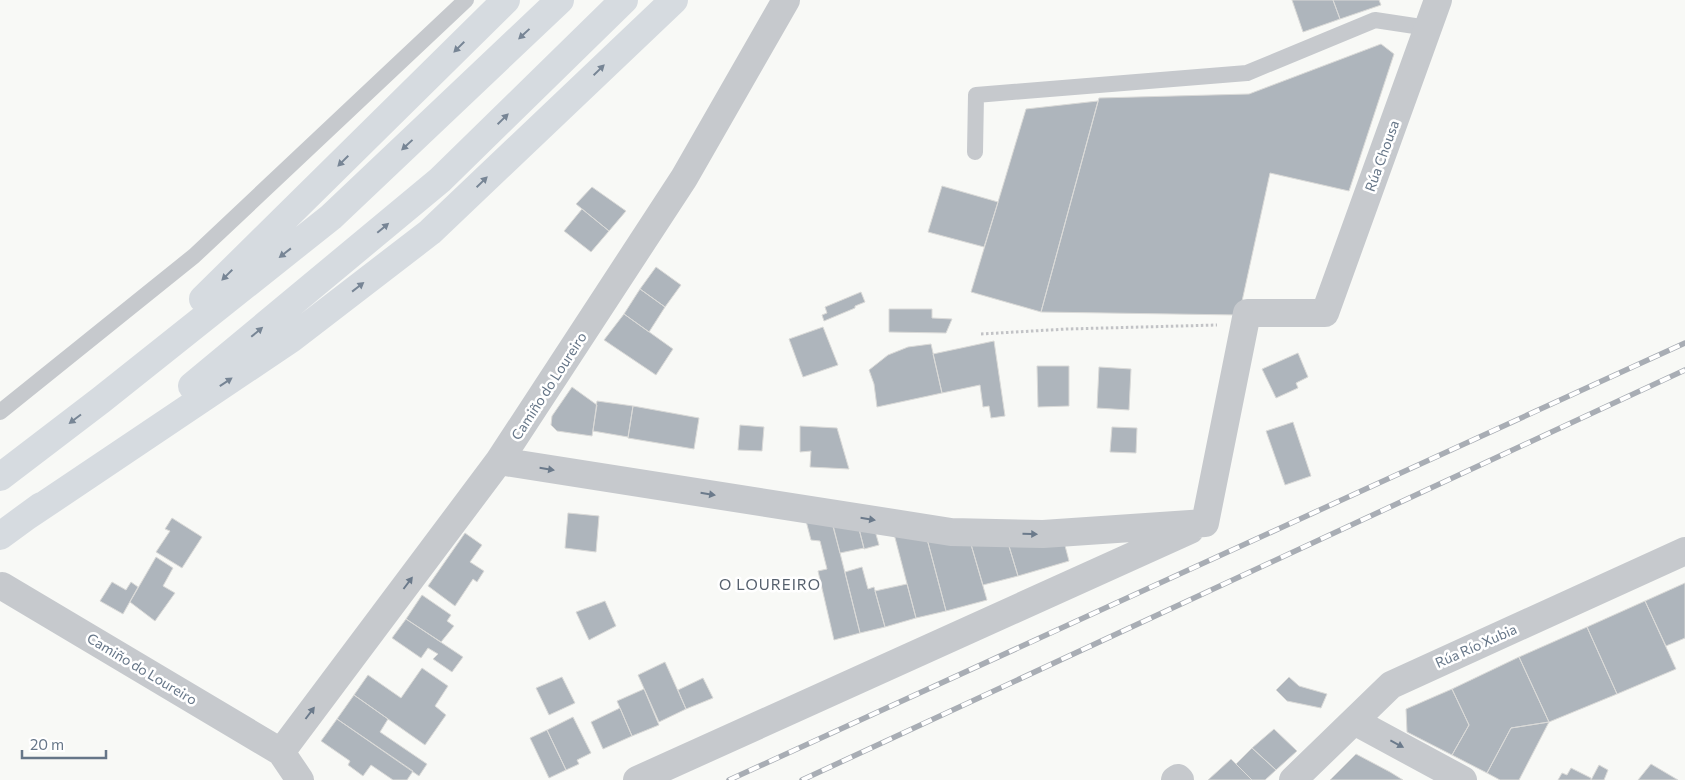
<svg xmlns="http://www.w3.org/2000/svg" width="1685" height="780" viewBox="0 0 1685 780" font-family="Commissioner,sans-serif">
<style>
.building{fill:#aeb5bc;stroke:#dadad8}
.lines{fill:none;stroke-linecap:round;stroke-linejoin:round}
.path{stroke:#c2c3c6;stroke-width:3;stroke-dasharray:2.5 2.5;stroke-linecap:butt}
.lane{stroke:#c6c9cd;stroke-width:16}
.street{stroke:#c6c9cd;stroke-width:28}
.highway{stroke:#d6dbe0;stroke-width:28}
.rail-casing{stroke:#a8adb4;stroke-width:5.5}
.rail{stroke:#fff;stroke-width:4;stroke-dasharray:11;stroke-linecap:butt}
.oneway{fill:#778595}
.oneway2{fill:#6b7a8b}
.labels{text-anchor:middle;stroke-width:5;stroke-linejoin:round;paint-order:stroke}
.street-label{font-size:14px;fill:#667688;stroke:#fff}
.neighbourhood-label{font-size:15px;letter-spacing:1px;fill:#55606d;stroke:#fff}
</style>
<rect width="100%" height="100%" fill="#f8f9f6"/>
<!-- building -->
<path class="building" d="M1292 0H1333L1340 19 1303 32Z
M1333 0H1379L1381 5 1340 19Z
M1381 44 1394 54 1349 191 1270 173 1239 315 1041 312 1099 98 1249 94Z
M1098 101 1041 312 971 292 1026 109Z
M942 186 998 202 984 247 928 232Z
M592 187 626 211 609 231 576 204Z
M582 209 609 231 591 252 564 231Z
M656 267 681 285 665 307 640 289Z
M640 289 665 307 649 332 624 314Z
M861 292 865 302 855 306V308L824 321 822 315 827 313 825 307Z
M889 309H932V318L952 319 946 333 889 332Z
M624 314 673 349 656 375 604 340Z
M823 327 838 365 803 377 789 339Z
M994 341 1005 416 991 418 989 406 983 407 980 385 942 393 933 354Z
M931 344 942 393 877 407 874 384 869 370 888 355 908 347Z
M1298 353 1308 377 1296 383 1298 388 1276 398 1262 369Z
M1037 366H1069V406L1038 407Z
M1099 367 1131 369 1129 410 1097 408Z
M572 387 597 405 592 436 557 431 551 425 552 416Z
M597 401 633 406 628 437 593 431Z
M633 406 699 418 694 449 628 438Z
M1293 422 1311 476 1285 485 1266 431Z
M740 425 764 427 762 451 738 450Z
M800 426 837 428 849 469 810 467 811 451 800 452Z
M1112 427 1137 428 1136 453 1110 452Z
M568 513 599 516 596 552 565 548Z
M805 517 832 521 860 633 834 640 818 571 827 569 820 541 811 540Z
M172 518 202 537 182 568 156 552 170 531 165 529Z
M832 523 858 525 864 548 840 553Z
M858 525 874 527 879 545 864 549Z
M893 530 926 535 946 611 916 618Z
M465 533 482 545 470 562 484 571 477 582 473 579 455 606 428 586Z
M926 535 970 541 987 600 946 611Z
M1063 538 1069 561 1018 576 1008 543Z
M970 541 1008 543 1018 576 983 585Z
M156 557 173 568 163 586 175 593 155 621 130 602Z
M862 567 868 589 874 587 885 627 860 633 845 572Z
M112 582 126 590 131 582 138 587 123 614 100 601Z
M1685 583V638L1666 646 1645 601Z
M907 584 916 618 885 627 875 591Z
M422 595 451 615 447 621 454 626 441 642 406 619Z
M605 601 616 626 589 640 576 612Z
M1645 601 1676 669 1617 694 1587 627Z
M406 619 463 657 452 672 433 659 438 654 428 648 421 658 392 638Z
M1587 627 1617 694 1549 722 1519 657Z
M1519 657 1549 722 1511 728 1487 773 1452 755 1469 725 1452 689Z
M665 662 686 709 659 722 638 675Z
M422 668 448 686 435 706 446 715 425 745 354 695 368 675 401 698Z
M562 677 575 703 549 715 536 688Z
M1289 677 1299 686 1327 694 1321 708 1287 701 1276 690Z
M703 678 713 698 686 709 678 690Z
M644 689 659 725 632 736 617 701Z
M1452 689 1469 725 1452 755 1407 732 1406 709Z
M354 695 388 719 380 732 427 764 419 776 337 719Z
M620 708 632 736 603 749 591 722Z
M573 717 591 753 577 760 579 764 566 770 547 730Z
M337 719 413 771 407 780H393L371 765 363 776 348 765 350 761 321 741Z
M1549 722 1519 780H1500L1487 773 1511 728Z
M1274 729 1297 751 1276 770 1252 748Z
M547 730 566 770 549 778 530 738Z
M1252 748 1276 770 1265 780H1252L1236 764Z
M1356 754 1390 772 1403 780H1330Z
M1231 759 1252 780H1208Z
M1651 764 1678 780H1638Z
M1599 765 1608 770 1604 780H1591Z
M1571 768 1591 778V780H1558L1562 773 1567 775Z"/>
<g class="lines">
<!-- path -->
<path class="path" d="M981 334 1067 329 1217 325"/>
<!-- lane -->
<path class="lane" d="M975 152 976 95 1247 73 1375 20 1428 28
M0 412 194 256 466 0"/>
<!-- street -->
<path class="street" d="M499 461 951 532 1043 534 1205 523
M1205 523 1247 313H1325L1438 0
M2 586 281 752 300 780
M1354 721 1463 780
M281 752 499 461 684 178 786 0
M637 780 1190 530
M1175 780 1178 778 1180 780
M1293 780 1391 685 1685 551"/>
<!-- highway -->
<path class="highway" d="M203 299 506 0
M192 386 440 180 624 0
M0 477 101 400 331 217 560 0
M26 517 291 339 430 232 674 0
M0 536 41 506"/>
<!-- rail casing -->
<g class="rail-casing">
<path id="rail" d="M729 780 1685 343
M802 780 1685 370"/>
</g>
<!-- rail -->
<use href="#rail" class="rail"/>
</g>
<!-- one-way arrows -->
<defs><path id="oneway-solid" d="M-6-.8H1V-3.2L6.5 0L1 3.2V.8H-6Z" transform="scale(1.25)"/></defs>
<g class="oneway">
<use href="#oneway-solid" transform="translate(524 34) rotate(137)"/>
<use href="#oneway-solid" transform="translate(459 47) rotate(135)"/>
<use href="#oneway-solid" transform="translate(599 70) rotate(-44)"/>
<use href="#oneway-solid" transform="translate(503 119) rotate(-44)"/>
<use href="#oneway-solid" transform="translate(407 145) rotate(137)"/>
<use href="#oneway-solid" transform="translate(343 161) rotate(135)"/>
<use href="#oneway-solid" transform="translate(482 182) rotate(-44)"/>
<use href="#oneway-solid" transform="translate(383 228) rotate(-40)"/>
<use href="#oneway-solid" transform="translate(285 253) rotate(142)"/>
<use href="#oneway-solid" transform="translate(227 275) rotate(135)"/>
<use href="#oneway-solid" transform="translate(358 287) rotate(-38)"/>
<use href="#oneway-solid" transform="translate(257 332) rotate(-40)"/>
<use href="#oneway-solid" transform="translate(226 382) rotate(-34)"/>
<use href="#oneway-solid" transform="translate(75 419) rotate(143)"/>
</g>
<g class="oneway2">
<use href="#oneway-solid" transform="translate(547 469) rotate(9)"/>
<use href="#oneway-solid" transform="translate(708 494) rotate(9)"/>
<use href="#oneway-solid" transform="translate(868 519) rotate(9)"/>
<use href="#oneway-solid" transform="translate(1030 534) rotate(1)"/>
<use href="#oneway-solid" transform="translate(408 583) rotate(-53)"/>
<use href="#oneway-solid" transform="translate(310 713) rotate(-53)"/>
<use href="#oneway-solid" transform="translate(1397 744) rotate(28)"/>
</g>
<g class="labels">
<!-- street labels -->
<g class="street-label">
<text transform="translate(1382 156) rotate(-70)" y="5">Rúa Chousa</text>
<text transform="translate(549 386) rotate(-57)" y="5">Camiño do Loureiro</text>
<text transform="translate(1476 646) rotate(-24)" y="5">Rúa Río Xubia</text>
<text transform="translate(142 669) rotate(31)" y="5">Camiño do Loureiro</text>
</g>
<!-- neighbourhood labels -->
<g class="neighbourhood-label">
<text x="770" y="590">O LOUREIRO</text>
</g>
</g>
<!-- scale -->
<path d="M22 750v8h84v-8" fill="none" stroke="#667688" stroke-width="2.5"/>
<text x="30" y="750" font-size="15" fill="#667688" stroke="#ffffff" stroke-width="4" paint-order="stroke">20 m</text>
</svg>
